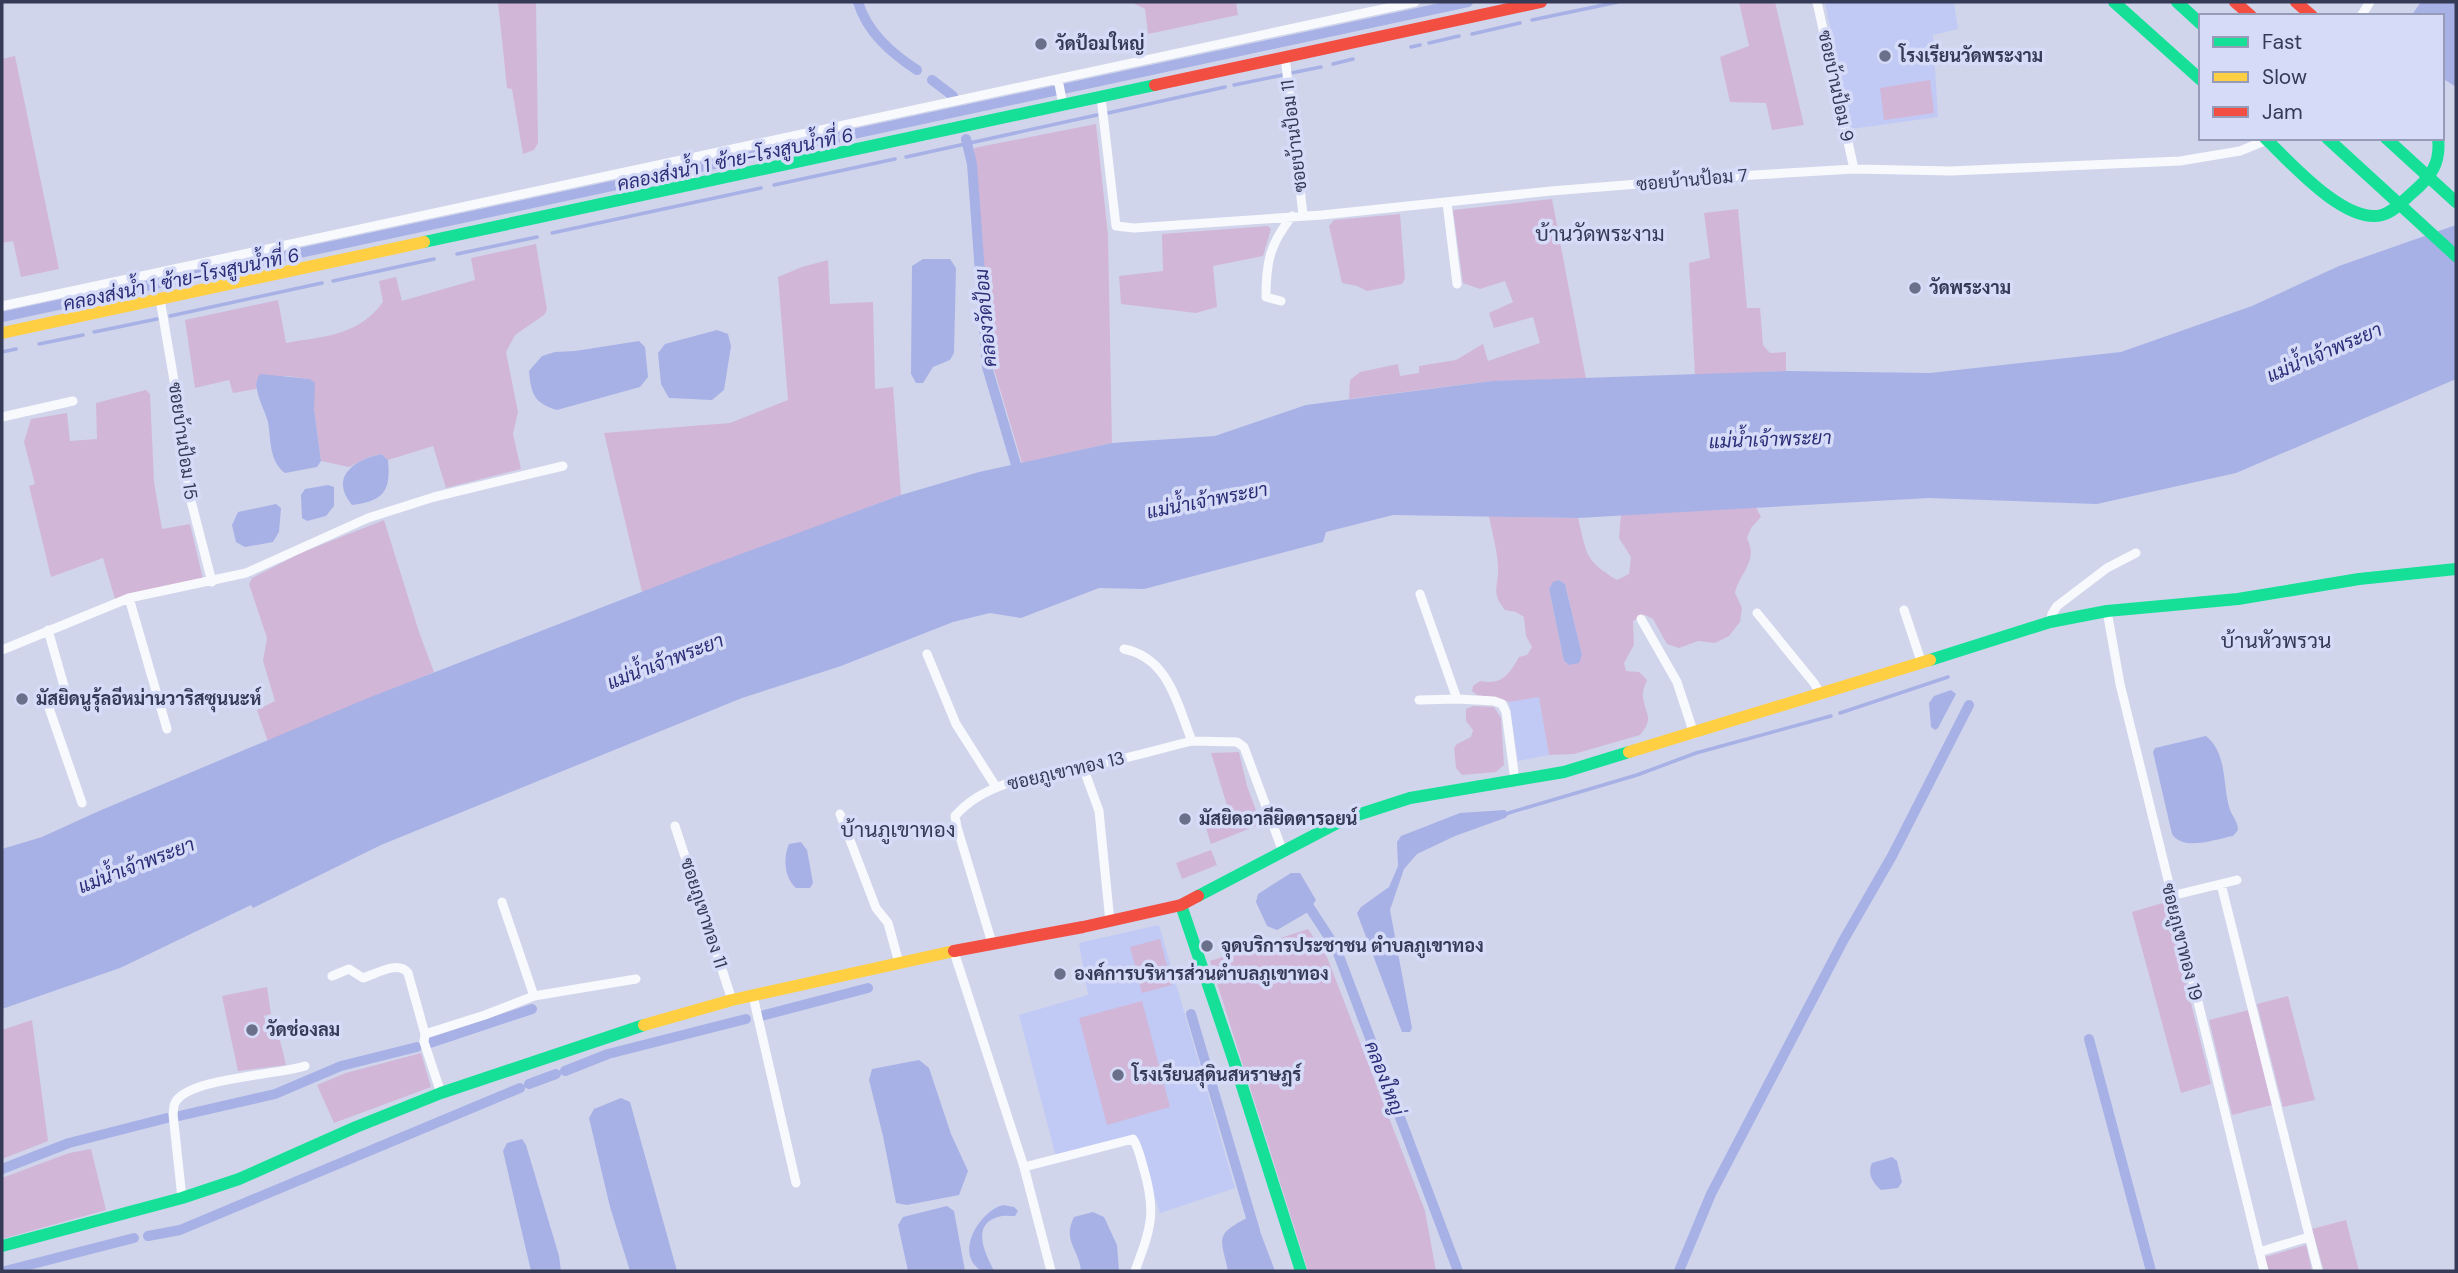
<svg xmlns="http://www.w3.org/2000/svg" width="2458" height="1273" viewBox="0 0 2458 1273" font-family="'DM Sans',Sarabun,sans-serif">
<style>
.built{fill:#c1c9f5}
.green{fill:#d2b6d7;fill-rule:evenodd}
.water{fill:#a7b1e5}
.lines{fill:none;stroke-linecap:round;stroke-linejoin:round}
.stream{stroke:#a7b1e5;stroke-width:3.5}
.canal{stroke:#a7b1e5;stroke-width:10}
.street{stroke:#f8f9fc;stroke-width:9}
.fast{stroke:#16e098;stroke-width:12}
.slow{stroke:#ffcf43;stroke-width:12}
.jam{stroke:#f24e42;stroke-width:12}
.poi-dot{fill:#6b708a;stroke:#d6dcf8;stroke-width:2.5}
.labels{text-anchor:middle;stroke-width:7;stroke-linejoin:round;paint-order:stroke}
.poi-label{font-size:18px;font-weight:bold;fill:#353a56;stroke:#d6dcf8;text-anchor:start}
.street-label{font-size:18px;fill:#353a56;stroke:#d6dcf8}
.water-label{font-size:19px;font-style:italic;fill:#2a2d77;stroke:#d6dcf8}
.quarter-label{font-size:21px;fill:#353a56;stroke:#d6dcf8}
</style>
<rect width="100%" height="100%" fill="#d0d5ec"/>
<!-- built -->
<path class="built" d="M1825 2H1954L1958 29 1933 35 1938 117 1851 129Z
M1539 696 1549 755 1518 761 1509 702Z
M1159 925 1235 1188 1160 1213 1135 1136 1056 1157 1019 1015 1088 995 1079 943Z"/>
<!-- green -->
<path class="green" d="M498 2H536L538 143 534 150 523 154 512 89 507 88Z
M1131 2H1236L1238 15 1148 34 1145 9Z
M1739 2H1775L1804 125 1772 130 1766 103 1730 102 1720 57 1749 46Z
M15 56 59 269 21 277 13 241 2 243V59Z
M1930 80 1934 113 1884 120 1880 88Z
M1096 124 1108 235 1112 443 1022 463 993 366 974 148Z
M1552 199 1586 379 1492 381 1349 399 1350 380 1360 372 1398 364 1400 376 1419 373V366L1456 360 1483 344 1488 361 1540 343 1533 317 1494 328 1489 313 1513 302 1505 281 1480 289 1463 283 1453 210Z
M1738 209 1747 308H1760L1763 345 1770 353 1786 352V371L1695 375 1689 263 1710 258 1704 213Z
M1400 214 1405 279 1402 284 1367 291 1357 286 1342 283 1329 226 1334 220Z
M1268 226 1271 229 1263 256 1213 266 1217 307 1196 313 1121 304 1119 276 1163 271 1162 234Z
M536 244 547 310 544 315 515 335 506 352 518 412 513 434 521 469 446 488 433 446 388 460 381 454 369 457 349 467 321 461 310 379 286 376 257 380 256 389 233 393 229 380 195 388 185 320 278 300 286 343C325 336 358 336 383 302L379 281 396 277 402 301 475 280 471 258Z
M828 260 830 304 873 302 875 389 893 387 901 495 642 592 604 433 730 423 788 400 778 277 802 267Z
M146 390 150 394 154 482 162 529 190 524 203 579 115 599 103 558 51 577 29 486 35 484 24 442 31 419 67 413 70 441 97 439 96 403Z
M1756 507 1761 517 1751 528 1747 538C1759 562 1739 573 1735 593L1742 608 1740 622 1729 636 1715 643 1698 641 1679 648 1667 644 1653 619 1645 615 1633 621 1634 645 1624 663 1626 671 1639 672 1647 680C1645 685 1642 692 1643 697 1645 715 1655 717 1640 735L1574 754 1549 755 1539 697 1509 702 1499 698 1477 695 1472 691 1473 686 1480 681C1502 685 1509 675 1519 657L1527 655 1532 647 1526 636 1524 617 1516 612 1505 610C1492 593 1497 591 1498 573 1499 555 1492 534 1489 516L1578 518C1587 554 1584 560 1617 580L1629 574 1631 557 1619 538 1621 515ZM1559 580 1565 584 1582 655 1569 665 1564 661 1549 589Z
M384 520 419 632 434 672 268 742 257 710 275 701 263 661 267 638 249 584 252 578 303 552Z
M1473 706 1494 707 1501 718 1504 765 1496 772 1462 775 1456 768 1454 748 1457 744 1471 737 1473 730 1466 721V709Z
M1239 752 1247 786 1261 824 1211 844 1205 825 1230 815 1211 753Z
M1211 850 1217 865 1182 879 1176 863Z
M2166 902 2211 1084 2181 1093 2132 912Z
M1308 929 1327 957 1425 1211 1436 1271H1308L1210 961Z
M1160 939 1172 985 1142 993 1130 947Z
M267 987 271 1014 264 1016 270 1037 280 1040 286 1065 238 1071 222 996Z
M2288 996 2315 1100 2283 1107 2257 1004Z
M1142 1001 1170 1107 1107 1125 1079 1018Z
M2249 1010 2272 1105 2232 1115 2209 1020Z
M32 1020 48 1141 2 1159V1030Z
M421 1053 431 1087 334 1123 317 1085 346 1073Z
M91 1149 106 1210 2 1239V1178L69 1153Z
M2346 1220 2359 1271H2324L2312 1229Z
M2306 1245 2312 1271H2269L2265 1257Z"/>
<!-- water -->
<path class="water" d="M2421 2H2456V87L2442 78V16H2411Z
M2456 225V379L2236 473 2097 504 1929 498 1578 518 1393 515 1326 532 1323 542 1144 589 1099 588 1021 618 990 613 953 622 841 666 742 698 381 845 253 908 251 905 120 968 2 1009V849L42 837 99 811 368 698 711 565 901 495 979 472 1112 443 1215 436 1306 405 1492 381 1786 371 1930 373 2121 352 2252 306 2339 266Z
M923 259H950L956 268 954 353 950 360 933 367 923 383H916L911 374 912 266Z
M717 330 728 334 731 346 724 390 712 400 669 398 661 384 658 353 665 344Z
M639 341 645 347 648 377 640 387 557 410C534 403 531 394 529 371L542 356 555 352 575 351Z
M260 374 310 379 315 383 314 409 321 461 317 467 285 473C269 461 271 440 268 422 265 411 259 401 257 390 255 384 257 379 260 374Z
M381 454 388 460C391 491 384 501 352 505 329 477 354 460 381 454Z
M328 485 334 487V506L326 516 307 521 302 518 301 495 305 489Z
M276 504 281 508 279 532 273 542 245 547 236 542 232 525 238 512Z
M1559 580 1565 584 1582 655 1579 663 1569 665 1564 661 1549 589 1553 582Z
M1951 690 1956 694 1938 728 1935 730 1931 727 1929 703 1934 696Z
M2206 736C2228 754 2222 785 2230 810 2233 817 2238 822 2238 830L2233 836C2215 839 2184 852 2172 834L2153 752 2155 748Z
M1505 810 1508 815 1505 818 1455 836 1417 854 1404 869 1390 910 1412 1028 1410 1032H1402L1357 913 1361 907 1389 887 1398 866 1397 842 1401 836 1460 813Z
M801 842 807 850 813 883 810 888H796C784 877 783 858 789 844Z
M1291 873H1300L1316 900 1308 912 1277 930 1267 926 1256 902 1258 894Z
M919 1060 929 1068 951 1134 968 1171 959 1195 907 1205 896 1203 883 1136 869 1080 872 1069Z
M621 1098 630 1102 677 1271H630L610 1207 589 1118 594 1109Z
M522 1139 526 1145 559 1256 561 1271H531L503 1151 507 1143Z
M1892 1157 1897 1161 1902 1182 1898 1188 1881 1190C1873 1183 1867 1174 1872 1163Z
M1003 1205 1014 1207 1018 1211 1015 1216C1009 1216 1003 1215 998 1217 970 1225 986 1255 994 1271H981C979 1269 975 1266 973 1263 960 1243 983 1210 1003 1205Z
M947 1206 954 1211 965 1271H908L898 1225 903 1217Z
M1093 1212 1104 1217 1117 1245 1119 1271H1081C1079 1249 1062 1241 1074 1217Z
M1247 1218 1256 1221 1275 1271H1228C1221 1238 1214 1235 1247 1218Z"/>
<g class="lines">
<!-- stream -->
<path class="stream" d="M1532 20 1618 2
M1472 34 1520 23
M1429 43 1459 36
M1411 47 1420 45
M1333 64 1353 59
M1291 73 1321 67
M1234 85 1283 75
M1108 113 1225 87
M906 157 1097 115
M774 185 895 159
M552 233 761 188
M457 254 537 237
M333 281 434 259
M170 316 322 283
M94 332 157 319
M39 344 83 335
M2 352 16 349
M1840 713 1948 677
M1505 814 1637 775 1696 753 1831 716"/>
<!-- canal -->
<path class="canal" d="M858 2C867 32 891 53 917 70
M932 80 953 96
M966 139 972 164 987 367 1020 478
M2 317 1468 2
M1304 899 1336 948 1458 1271
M1191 1014 1255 1231
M761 1016 868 988
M2089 1039 2151 1271
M430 1043 532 1009
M565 1071 608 1054 746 1019
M529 1084 556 1074
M179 1116 275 1094 341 1066 417 1047
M2 1169 69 1143 167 1118
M148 1236 180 1230 520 1088
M5 1271 134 1238
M1679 1271 1711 1194 1843 941 1892 856 1969 705"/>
<!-- street -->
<path class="street" d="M1817 2 1854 169
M2361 16 2370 2
M1285 56 1303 215
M1058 79 1063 105
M1101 97 1116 226 1134 228 1322 215 1551 191 1737 176 1854 169 1951 171 2180 161 2240 151 2267 140
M692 157 696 184
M1447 203 1457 284
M81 290 86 315
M160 299 177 398 190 497 212 582
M1281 301 1266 297C1266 261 1270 244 1292 216
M2 306 1415 2
M2 417 73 401
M1420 594 1457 699 1494 701 1502 704 1506 712 1515 781
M129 598 167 729
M1904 610 1921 661
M2107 611 2120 684 2264 1271
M1757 613 1814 683 1821 695
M1641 619 1677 682 1694 734
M2050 622 2052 614 2057 606 2107 568 2136 553
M48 630 64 686 61 695 50 701 49 708 82 803
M1124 649C1169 658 1177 704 1192 741L1237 742 1244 747 1283 852
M2 650 129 598 246 573 368 518 434 497 563 466
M927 654 956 724 996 787
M1419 700 1457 699
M1083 767 1099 811 1110 922
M840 814 876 908 888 923 899 963
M675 826 732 1000
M2221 884 2318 1271
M2171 896 2237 880
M502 902 534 996
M992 943 957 827 955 816C990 775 1054 775 1103 763 1133 757 1163 748 1192 741
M954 952 1024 1167 1051 1271
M332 976 349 969 363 978C376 974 398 960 408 973L425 1034
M753 996 796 1183
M441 1093 424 1042 425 1034 485 1015 534 996 636 979
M1024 1167 1133 1139C1139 1148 1141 1160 1144 1170 1157 1214 1150 1230 1135 1271
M182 1198 173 1114C174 1110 173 1106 175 1103 187 1078 278 1075 305 1066
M2259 1252 2309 1237"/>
<!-- fast -->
<path class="fast" d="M2114 2 2201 80
M2177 2 2201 24
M2265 138C2289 161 2345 225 2382 215 2394 212 2404 200 2412 193 2431 177 2441 163 2438 138
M2327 138 2456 256
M2386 138 2456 202
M424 242 1155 85
M1930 660 2050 622 2107 611 2238 599 2359 579 2456 569
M1198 896 1345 819 1410 798 1564 772 1629 752
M1181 905 1236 1067 1301 1271
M2 1246 182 1198 239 1179 356 1127 441 1093 644 1025"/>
<!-- slow -->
<path class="slow" d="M2 333 424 242
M1629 752 1930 660
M644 1025 732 1000 954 951"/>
<!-- jam -->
<path class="jam" d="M2235 2 2251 16
M2296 2 2312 16
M1155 85 1541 2
M954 951 1083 927 1181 905 1198 896"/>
</g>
<!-- markers -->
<g class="poi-dot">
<circle cx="1041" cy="44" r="7"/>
<circle cx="1885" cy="56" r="7"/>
<circle cx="1915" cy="288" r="7"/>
<circle cx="22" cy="699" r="7"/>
<circle cx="1185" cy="819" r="7"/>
<circle cx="1207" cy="946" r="7"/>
<circle cx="1060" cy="974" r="7"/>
<circle cx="252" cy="1030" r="7"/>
<circle cx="1118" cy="1075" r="7"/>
</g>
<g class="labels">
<!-- poi labels -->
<g class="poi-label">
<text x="1055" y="50">วัดป้อมใหญ่</text>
<text x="1899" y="62">โรงเรียนวัดพระงาม</text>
<text x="1929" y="294">วัดพระงาม</text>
<text x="36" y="705">มัสยิดนูรุ้ลอีหม่านวาริสซุนนะห์</text>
<text x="1199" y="825">มัสยิดอาลียิดดารอยน์</text>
<text x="1221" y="952">จุดบริการประชาชน ตำบลภูเขาทอง</text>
<text x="1074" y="980">องค์การบริหารส่วนตำบลภูเขาทอง</text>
<text x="266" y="1036">วัดช่องลม</text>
<text x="1132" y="1081">โรงเรียนสุดินสหราษฎร์</text>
</g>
<!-- street labels -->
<g class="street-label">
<text transform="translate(1836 86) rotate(78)" y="6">ซอยบ้านป้อม 9</text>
<text transform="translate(1294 136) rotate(-97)" y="6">ซอยบ้านป้อม 11</text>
<text transform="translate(1692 180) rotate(-5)" y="6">ซอยบ้านป้อม 7</text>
<text transform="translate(183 441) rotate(82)" y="6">ซอยบ้านป้อม 15</text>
<text transform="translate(1066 771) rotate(-13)" y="6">ซอยภูเขาทอง 13</text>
<text transform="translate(704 913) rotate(72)" y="6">ซอยภูเขาทอง 11</text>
<text transform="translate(2182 942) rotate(76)" y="6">ซอยภูเขาทอง 19</text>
</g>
<!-- water labels -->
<g class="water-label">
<text transform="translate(735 159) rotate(-12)" y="7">คลองส่งน้ำ 1 ซ้าย-โรงสูบน้ำที่ 6</text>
<text transform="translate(181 279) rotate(-12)" y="7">คลองส่งน้ำ 1 ซ้าย-โรงสูบน้ำที่ 6</text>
<text transform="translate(985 318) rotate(-95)" y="7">คลองวัดป้อม</text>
<text transform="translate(2324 352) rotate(-23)" y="7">แม่น้ำเจ้าพระยา</text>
<text transform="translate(1770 439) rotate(-2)" y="7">แม่น้ำเจ้าพระยา</text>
<text transform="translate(1207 500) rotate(-11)" y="7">แม่น้ำเจ้าพระยา</text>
<text transform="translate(665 661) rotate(-21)" y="7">แม่น้ำเจ้าพระยา</text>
<text transform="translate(136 865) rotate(-21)" y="7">แม่น้ำเจ้าพระยา</text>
<text transform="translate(1385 1078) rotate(69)" y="7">คลองใหญ่</text>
</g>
<!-- quarter labels -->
<g class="quarter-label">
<text x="1600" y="241">บ้านวัดพระงาม</text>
<text x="2276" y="648">บ้านหัวพรวน</text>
<text x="898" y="837">บ้านภูเขาทอง</text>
</g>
</g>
<!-- border -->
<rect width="2458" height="1273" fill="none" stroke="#353a56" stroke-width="7"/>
<!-- legend -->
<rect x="2199" y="14" width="245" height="126" fill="#d6dcf8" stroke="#969bb7" stroke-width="2"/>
<rect x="2213" y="37" width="35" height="10" fill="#16e098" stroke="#969bb7" stroke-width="2"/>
<text x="2262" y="49" font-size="21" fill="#353a56">Fast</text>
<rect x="2213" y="72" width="35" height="10" fill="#ffcf43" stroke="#969bb7" stroke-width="2"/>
<text x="2262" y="84" font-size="21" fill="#353a56">Slow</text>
<rect x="2213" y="107" width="35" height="10" fill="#f24e42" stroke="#969bb7" stroke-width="2"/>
<text x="2262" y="119" font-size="21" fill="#353a56">Jam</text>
</svg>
